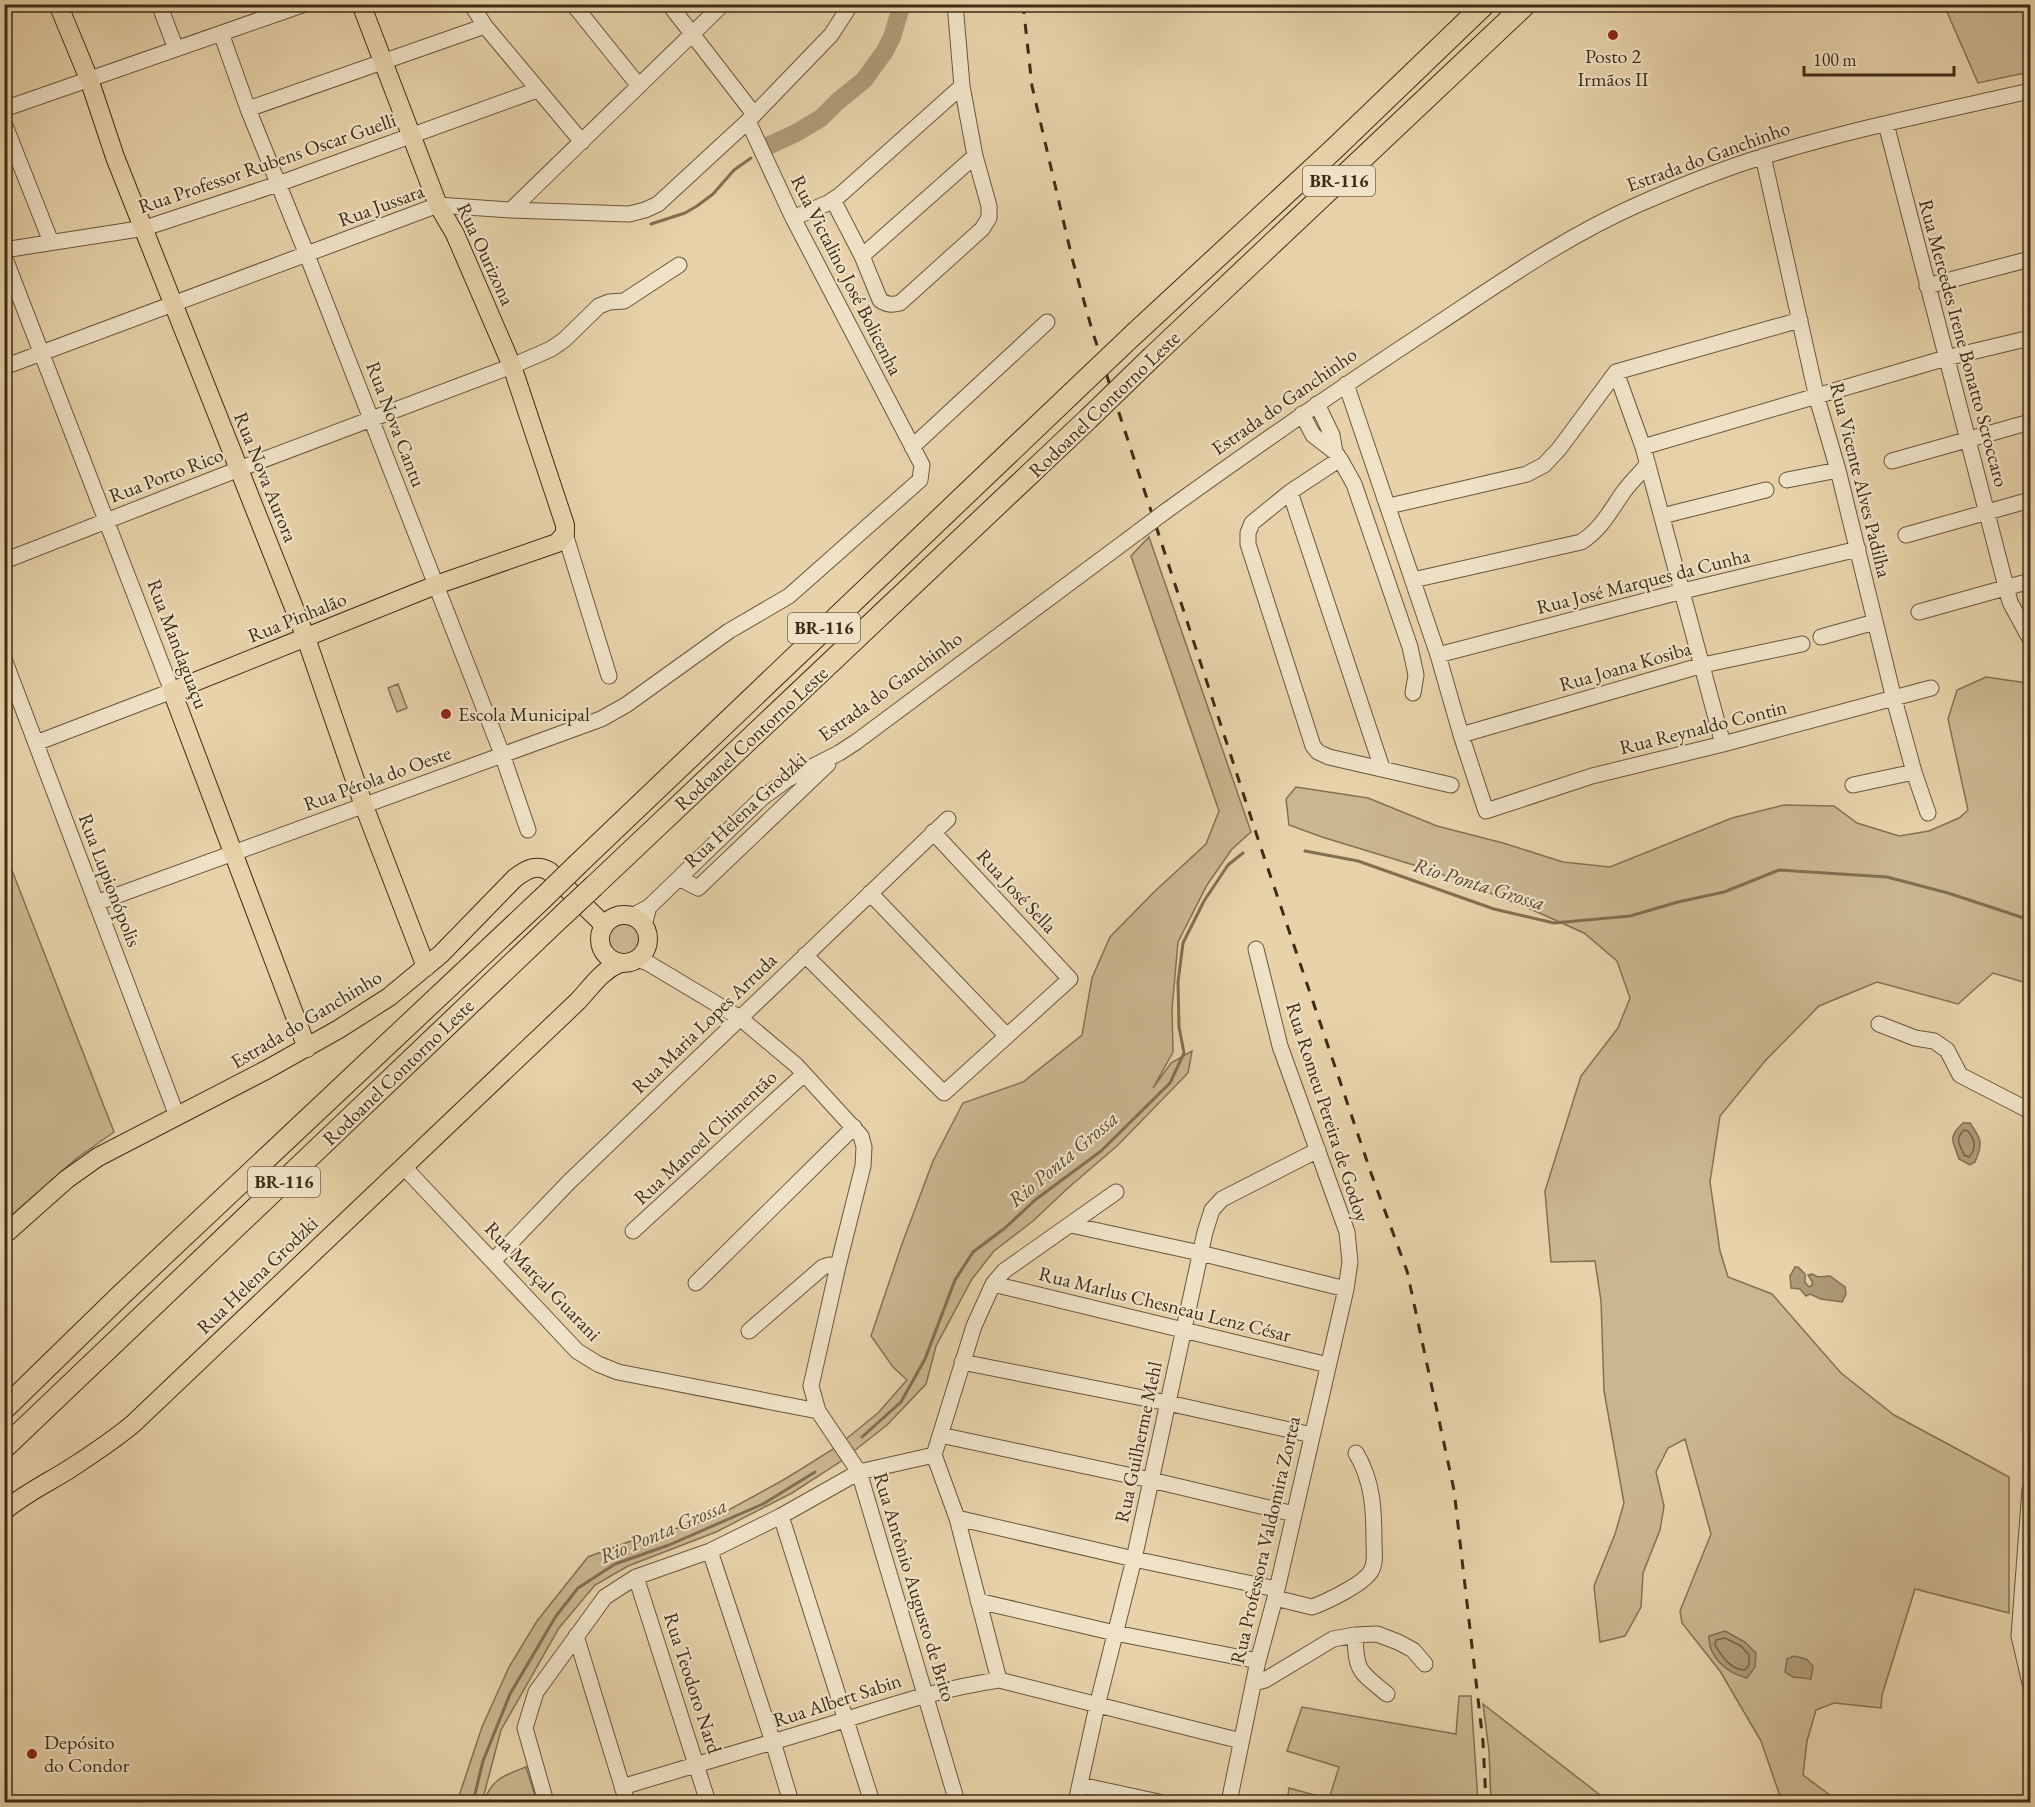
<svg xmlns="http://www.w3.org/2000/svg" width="2035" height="1807" viewBox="0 0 2035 1807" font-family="'EB Garamond',serif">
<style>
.green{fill:#cab690;stroke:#847153;stroke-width:1.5}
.water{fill:#ae9a77;stroke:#826e50;stroke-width:1.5}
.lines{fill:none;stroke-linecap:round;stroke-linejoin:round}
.shore{stroke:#766346;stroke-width:1.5}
.stream{stroke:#826e50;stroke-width:3}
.river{stroke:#ae9a77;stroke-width:18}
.minor-casing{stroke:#69563b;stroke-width:17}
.major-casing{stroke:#3f2c16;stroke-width:20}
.highway-casing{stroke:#3f2c16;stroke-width:23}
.minor{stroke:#efe2c7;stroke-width:15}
.major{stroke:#e7d2a9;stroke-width:18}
.highway{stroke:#e7d2a9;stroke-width:21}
.rail{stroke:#3f2c16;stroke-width:3;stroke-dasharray:10 10;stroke-linecap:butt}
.minor-bridge-casing{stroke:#69563b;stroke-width:17;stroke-linecap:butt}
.highway-bridge-casing{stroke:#3f2c16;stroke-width:23;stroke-linecap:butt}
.minor-bridge{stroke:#efe2c7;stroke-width:15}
.highway-bridge{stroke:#e7d2a9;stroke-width:21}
.poi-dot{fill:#8f2418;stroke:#efe2c7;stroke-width:2}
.labels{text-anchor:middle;stroke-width:4.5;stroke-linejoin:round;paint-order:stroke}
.shield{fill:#efe2c7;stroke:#74634b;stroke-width:1.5}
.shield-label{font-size:18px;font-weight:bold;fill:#3f2c16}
.poi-label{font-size:20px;fill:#3f2c16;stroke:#efe2c7;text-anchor:start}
.street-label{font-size:20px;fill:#3f2c16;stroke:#efe2c7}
.water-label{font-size:21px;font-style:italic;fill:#5b482e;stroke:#efe2c7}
</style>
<rect width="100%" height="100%" fill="#e7d2a9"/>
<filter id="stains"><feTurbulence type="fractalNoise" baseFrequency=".00333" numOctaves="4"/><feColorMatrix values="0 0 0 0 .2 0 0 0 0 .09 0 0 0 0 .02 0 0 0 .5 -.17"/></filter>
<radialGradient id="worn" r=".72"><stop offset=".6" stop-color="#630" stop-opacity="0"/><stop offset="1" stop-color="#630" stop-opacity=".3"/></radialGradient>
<!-- green -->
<path class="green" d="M1944 5H2030V72L1978 83Z
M1149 537 1251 832 1232 849 1207 885 1178 942 1172 1009 1173 1052 1153 1088 1171 1063 1192 1051 1188 1073 1118 1145 1068 1188 1033 1221 994 1251 972 1279 936 1346 926 1384 887 1425 840 1462 792 1493 716 1532 628 1566 595 1585 559 1628 501 1730 482 1802H457L482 1727 509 1667 537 1621 588 1557 628 1542 714 1518 785 1479 835 1448 878 1413 907 1380 893 1367 871 1336 902 1244 933 1161 963 1103 1023 1082 1082 1035 1092 978 1110 937 1154 892 1206 844 1219 811 1131 556Z
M1986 677 2027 683 2030 693V984L1993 973 1958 1004 1877 982 1819 1006 1765 1061 1720 1116 1710 1182 1720 1251 1728 1277 1772 1294 1841 1373 1894 1415 2009 1477V1613L1915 1589 1882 1695 1881 1708 1834 1703 1816 1710 1807 1741 1803 1775 1839 1802H1785L1781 1799 1761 1741 1720 1671 1682 1623 1680 1611 1711 1534 1685 1439 1668 1448 1656 1472 1664 1506 1660 1530 1643 1573 1641 1607 1625 1636 1600 1642 1594 1586 1615 1534 1624 1503 1604 1391 1601 1301 1595 1261 1551 1262 1545 1191 1581 1076 1618 1028 1630 998 1617 961 1584 933 1526 907 1430 870 1322 837 1289 825 1286 799 1296 787 1368 798 1437 826 1503 843 1563 862 1610 867 1732 818 1784 805 1834 806 1857 823 1899 836 1929 831 1959 818 1968 810 1948 719 1957 690Z
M398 684 407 708 397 712 388 688Z
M4 850 114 1132 77 1158 5 1221Z
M605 939a19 19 0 1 1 38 0a19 19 0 1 1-38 0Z
M1459 1696H1471L1478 1802H1287L1289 1788 1329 1799 1339 1767 1287 1751 1302 1707 1456 1734Z
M1483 1704 1600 1795 1603 1802H1491L1489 1751Z
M526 1767 537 1802H484C491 1779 505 1775 526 1767Z"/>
<!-- water -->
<path class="water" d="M1963 1123H1970C1982 1140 1983 1143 1975 1162L1970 1165 1959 1159C1953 1141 1947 1138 1963 1123Z
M1795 1267H1798L1805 1274V1282L1808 1286 1810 1287 1813 1283 1808 1275 1812 1274 1818 1277 1830 1276 1845 1287 1846 1294 1842 1302 1821 1299 1810 1294 1806 1296 1800 1289 1791 1288 1790 1276Z
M1725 1631 1745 1642 1756 1653 1755 1667 1747 1678C1727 1673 1708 1657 1709 1636Z
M1794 1656 1806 1659 1813 1666 1811 1679 1793 1677 1785 1672 1787 1659Z"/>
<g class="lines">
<!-- shore -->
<path class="shore" d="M1964 1130 1968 1131C1975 1140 1977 1148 1969 1157L1964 1155C1960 1144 1954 1140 1964 1130Z
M1725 1638 1741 1646 1749 1655V1665L1745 1670C1730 1670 1722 1656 1715 1645L1716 1640Z"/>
<!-- stream -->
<path class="stream" d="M651 224 685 213 697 206 713 194 734 170 751 158
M1305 851 1358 861 1494 909 1554 923 1630 916 1678 902 1724 892 1779 870 1887 877 1948 893 2030 920
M862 1437 901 1402 925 1359 955 1280 973 1252 1005 1228 1035 1200 1101 1151 1170 1083 1184 1053 1179 1027 1178 982 1183 943 1204 901 1228 865 1243 853
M473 1802 483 1761 510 1694 556 1616 578 1588 615 1564 669 1545 763 1504 815 1472"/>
<!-- river -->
<path class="river" d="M770 145 796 133 821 118 837 102 864 80 885 51 892 37 902 4"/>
<!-- minor casing -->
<g class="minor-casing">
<path id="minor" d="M159 4 176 49
M471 4 485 26 582 142
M573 4 639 86
M669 4 754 114
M221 33 248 109 307 255 502 754 528 830
M4 109 305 4
M248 109 485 26
M4 123 51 242
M1886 124 2010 602 2030 639
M1763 156 1817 398 1838 470 1894 699 1914 772 1928 813
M833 200 862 256 880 300C887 305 892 305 900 303L982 229 989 218V206L975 156 962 86 955 4
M511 210 723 4
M793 218 828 203 840 195 962 86
M4 250 145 228 278 184 537 90
M4 256 172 691 36 743
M862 256 975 156
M1927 286 2030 259
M4 367 438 205 511 210 629 214 645 210 658 204 748 121 831 35 851 4
M1616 372 1643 447 1723 744
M1346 384 1438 655 1461 735 1486 811 1592 776 1723 744 1931 688
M1317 404 1332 435 1335 452
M1302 414 1313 435 1335 452 1340 459 1354 484 1410 647 1416 675 1413 693
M912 447 1047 322
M1643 447 1946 358 2030 338
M1340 459 1290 492 1252 523 1248 533V544L1313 746 1318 752 1329 757 1451 785
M1892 461 2030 422
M1787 480 1838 470
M1290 492 1382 768
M1389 506 1527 474 1544 465 1559 449 1616 372 1800 320
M1166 511C1255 447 1344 385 1436 325 1501 282 1565 237 1637 205 1678 187 1721 169 1765 156 1852 129 1942 111 2030 91
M1662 516 1766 490
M565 534 609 676
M1906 535 2030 500
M4 561 239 469 512 366 551 349 564 340 599 306 609 302 624 301 679 265
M1413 580 1581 542C1602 529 1611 509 1625 490 1632 481 1640 473 1648 464
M1919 612 2030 581
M1821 637 1875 622
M1438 655 1683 591 1858 549
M4 659 177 1116
M1461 735 1703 665 1802 644
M1853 785 1914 772
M679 878 698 888 828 764
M870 893 1007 1036
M96 903 601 719 626 705 729 631 789 596 920 480 922 465 793 218 748 121
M632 916 649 907 762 798 788 779 839 753 856 742 1138 532
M644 925 649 907
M805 955 944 1093 1070 979 933 832
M636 959 648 963 740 1018 796 1065 861 1136 864 1147 863 1166 838 1266 811 1386 818 1411 859 1472 957 1802
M1879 1024 1915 1038 1934 1041 1947 1050 1960 1075 2030 1111
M404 1167 577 1351 598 1364 618 1372 818 1411
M1071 1225 1200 1253 1346 1289
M633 1231 804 1074
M493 1261 569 1182 948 819
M696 1283 854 1127
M993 1284 1328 1365
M749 1331 823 1267 830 1265 838 1266
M962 1362 1168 1403 1312 1435
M940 1435 1151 1480 1294 1514
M934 1455 957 1518 999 1680
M2030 1489 2019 1636 2030 1683
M781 1516 872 1802
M957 1518 1134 1559 1276 1589
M710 1551 773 1742 791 1802
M636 1577 708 1802
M1275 1598 1312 1607C1326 1602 1364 1584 1371 1571 1376 1563 1374 1552 1374 1543 1374 1511 1373 1481 1356 1453
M978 1601 1115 1633 1258 1661
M1355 1635C1356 1672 1359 1671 1387 1694
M576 1636 627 1802
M1254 1683 1265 1680 1333 1639 1355 1635 1377 1634 1398 1642 1413 1650 1425 1664
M1080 1785 1159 1802
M622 1787C688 1767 753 1748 819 1728 880 1709 936 1689 999 1680L1241 1741
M546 1802 525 1728 536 1692 605 1597 636 1577 710 1551 781 1516 859 1472 934 1455 974 1326 993 1284 1004 1271 1116 1192
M1076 1802 1097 1706 1134 1559 1205 1232 1212 1210 1222 1199 1318 1150
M1229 1802 1258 1661 1275 1598 1346 1289 1350 1262 1347 1232 1280 1046 1256 949"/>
</g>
<!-- major casing -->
<g class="major-casing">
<path id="major" d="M58 4 89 79 115 157 306 638 364 806 426 967
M600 939a24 24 0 1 1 48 0a24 24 0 1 1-48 0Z
M307 1048 172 691 436 585 557 543 565 534V525L512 366 455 234 438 205 361 4
M4 1235 67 1179 98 1157 266 1070 339 1029 389 997 441 954 515 878C527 869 536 864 549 871L604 925
M4 1511C24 1494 47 1483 68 1470 91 1455 113 1441 134 1423L578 1001C592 986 601 971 620 963"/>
</g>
<!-- highway casing -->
<g class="highway-casing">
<path id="highway" d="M1133 335 1334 149 1485 4
M1152 357 1526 4
M578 864 1072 393
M594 886 1088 419
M4 1409 121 1295 543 898
M4 1448 563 915"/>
</g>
<!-- minor -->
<use href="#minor" class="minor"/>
<!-- major -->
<use href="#major" class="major"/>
<!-- highway -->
<use href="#highway" class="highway"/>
<!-- rail -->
<path class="rail" d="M1023 4 1032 86 1072 258 1092 330 1261 848 1371 1173 1407 1271 1454 1490 1483 1742 1486 1802"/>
<!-- minor-bridge casing -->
<g class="minor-bridge-casing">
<path id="minor-bridge" d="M1138 532 1166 511"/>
</g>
<!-- highway-bridge casing -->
<g class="highway-bridge-casing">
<path id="highway-bridge" d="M1072 393 1133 335
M1088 419 1152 357
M543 898 578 864
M563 915 594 886"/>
</g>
<!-- minor-bridge -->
<use href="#minor-bridge" class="minor-bridge"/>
<!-- highway-bridge -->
<use href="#highway-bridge" class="highway-bridge"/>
</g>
<!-- markers -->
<g class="poi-dot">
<circle cx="1613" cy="35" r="6"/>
<circle cx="446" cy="714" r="6"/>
<circle cx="32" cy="1754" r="6"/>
</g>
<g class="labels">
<!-- shield labels -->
<g class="shield">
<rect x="1303" y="166" width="72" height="30" rx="4.5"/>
<rect x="788" y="613" width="72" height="30" rx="4.5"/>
<rect x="248" y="1167" width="72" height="30" rx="4.5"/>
</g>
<g class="shield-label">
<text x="1339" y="187">BR-116</text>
<text x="824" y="634">BR-116</text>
<text x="284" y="1188">BR-116</text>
</g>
<!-- poi labels -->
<g class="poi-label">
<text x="1613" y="63" text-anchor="middle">Posto 2<tspan x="1613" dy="23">Irmãos II</tspan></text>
<text x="458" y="721">Escola Municipal</text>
<text x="44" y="1749">Depósito<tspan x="44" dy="23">do Condor</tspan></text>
</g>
<!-- street labels -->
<g class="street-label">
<text transform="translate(1708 156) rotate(-20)" y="7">Estrada do Ganchinho</text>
<text transform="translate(267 163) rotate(-19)" y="7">Rua Professor Rubens Oscar Guelli</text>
<text transform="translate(381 205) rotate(-20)" y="7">Rua Jussara</text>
<text transform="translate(486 254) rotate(65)" y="7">Rua Ourizona</text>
<text transform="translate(847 275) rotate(63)" y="7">Rua Victalino José Bolicenha</text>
<text transform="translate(1964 343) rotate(75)" y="7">Rua Mercedes Irene Bonatto Scroccaro</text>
<text transform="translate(1284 401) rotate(-35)" y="7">Estrada do Ganchinho</text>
<text transform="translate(1104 404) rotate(-44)" y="7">Rodoanel Contorno Leste</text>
<text transform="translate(396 424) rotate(69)" y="7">Rua Nova Cantu</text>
<text transform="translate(166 475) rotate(-21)" y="7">Rua Porto Rico</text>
<text transform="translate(266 477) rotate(68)" y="7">Rua Nova Aurora</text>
<text transform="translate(1861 480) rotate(76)" y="7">Rua Vicente Alves Padilha</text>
<text transform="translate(1643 581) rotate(-14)" y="7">Rua José Marques da Cunha</text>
<text transform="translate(297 617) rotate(-22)" y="7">Rua Pinhalão</text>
<text transform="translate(178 644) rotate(69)" y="7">Rua Mandaguaçu</text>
<text transform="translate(1625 666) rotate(-16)" y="7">Rua Joana Kosiba</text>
<text transform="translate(890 686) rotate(-36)" y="7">Estrada do Ganchinho</text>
<text transform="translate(1703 727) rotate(-14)" y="7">Rua Reynaldo Contin</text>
<text transform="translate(751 738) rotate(-43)" y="7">Rodoanel Contorno Leste</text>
<text transform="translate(377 778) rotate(-20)" y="7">Rua Pérola do Oeste</text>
<text transform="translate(745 810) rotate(-43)" y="7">Rua Helena Grodzki</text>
<text transform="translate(110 880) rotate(69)" y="7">Rua Lupionópolis</text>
<text transform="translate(1017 891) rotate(47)" y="7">Rua José Sella</text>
<text transform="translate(306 1019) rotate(-31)" y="7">Estrada do Ganchinho</text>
<text transform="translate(704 1023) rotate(-44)" y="7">Rua Maria Lopes Arruda</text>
<text transform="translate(398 1072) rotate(-44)" y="7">Rodoanel Contorno Leste</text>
<text transform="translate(1328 1112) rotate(72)" y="7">Rua Romeu Pereira de Godoy</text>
<text transform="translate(705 1137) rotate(-43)" y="7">Rua Manoel Chimentão</text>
<text transform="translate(257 1275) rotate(-44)" y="7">Rua Helena Grodzki</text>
<text transform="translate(543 1281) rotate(46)" y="7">Rua Marçal Guarani</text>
<text transform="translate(1165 1304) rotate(14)" y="7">Rua Marlus Chesneau Lenz César</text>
<text transform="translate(1138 1442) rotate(-78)" y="7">Rua Guilherme Mehl</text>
<text transform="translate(1265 1540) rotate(-77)" y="7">Rua Professora Valdomira Zortea</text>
<text transform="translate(915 1587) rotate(73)" y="7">Rua Antônio Augusto de Brito</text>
<text transform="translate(693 1683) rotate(72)" y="7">Rua Teodoro Nard</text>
<text transform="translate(837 1700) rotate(-18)" y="7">Rua Albert Sabin</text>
</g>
<!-- water labels -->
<g class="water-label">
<text transform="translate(1479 884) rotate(17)" y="7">Rio Ponta Grossa</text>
<text transform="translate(1063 1159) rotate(-40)" y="7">Rio Ponta Grossa</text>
<text transform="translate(663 1531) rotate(-23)" y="7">Rio Ponta Grossa</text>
</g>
</g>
<!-- margin -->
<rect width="2035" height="1807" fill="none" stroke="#e7d2a9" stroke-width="24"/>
<rect x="6" y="6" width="2023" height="1795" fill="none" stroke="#3f2c16" stroke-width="3"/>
<rect x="12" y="12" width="2011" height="1783" fill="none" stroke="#3f2c16" stroke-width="1.5"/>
<!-- scale -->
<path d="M1804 66v9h150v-9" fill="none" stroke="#3f2c16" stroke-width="3"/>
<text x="1813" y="66" font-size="18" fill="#3f2c16" stroke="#efe2c7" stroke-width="4.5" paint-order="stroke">100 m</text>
<rect width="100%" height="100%" filter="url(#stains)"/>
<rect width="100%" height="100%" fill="url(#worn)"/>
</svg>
